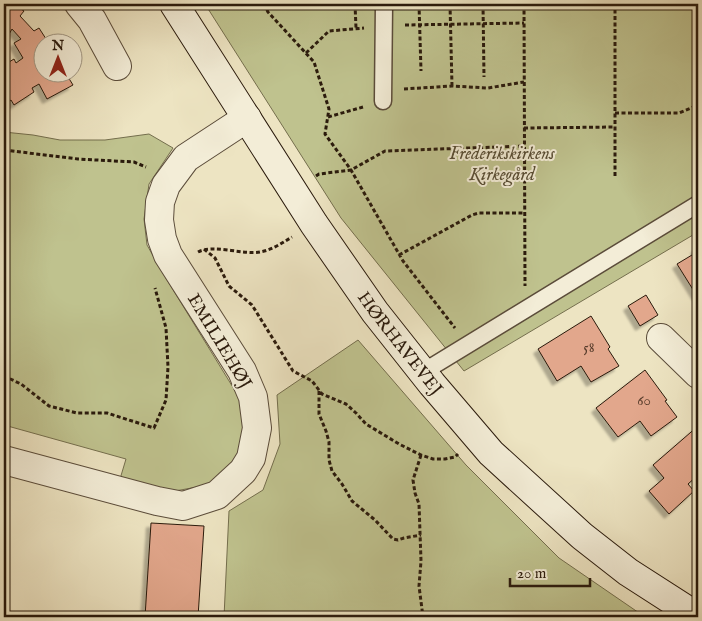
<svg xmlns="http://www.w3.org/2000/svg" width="702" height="621" viewBox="0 0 702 621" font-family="'IM FELL English',serif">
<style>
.green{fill:#bfc28e;stroke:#746e4d}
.building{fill:#e2a78c;stroke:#2a1a0c;filter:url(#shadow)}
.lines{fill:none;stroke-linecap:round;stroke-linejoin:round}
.lane-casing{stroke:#5b4c3a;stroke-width:19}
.street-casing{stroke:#5b4c3a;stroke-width:30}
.secondary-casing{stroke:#2a1a0c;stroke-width:30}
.path{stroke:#2a1a0c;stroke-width:3;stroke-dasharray:4 2.5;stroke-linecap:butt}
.lane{stroke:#f3edd7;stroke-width:16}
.street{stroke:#f3edd7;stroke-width:28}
.secondary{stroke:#f3edd7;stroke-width:28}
.labels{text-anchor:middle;stroke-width:4;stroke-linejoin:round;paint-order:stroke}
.number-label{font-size:15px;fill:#583d2c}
.park-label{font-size:18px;font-style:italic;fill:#574c33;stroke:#f3edd7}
.street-label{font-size:18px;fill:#2a1a0c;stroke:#f3edd7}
</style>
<defs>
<filter id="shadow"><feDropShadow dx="-4.5" dy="4.5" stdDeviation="1" flood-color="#0004"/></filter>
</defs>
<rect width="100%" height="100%" fill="#ede4c2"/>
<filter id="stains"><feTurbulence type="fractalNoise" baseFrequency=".004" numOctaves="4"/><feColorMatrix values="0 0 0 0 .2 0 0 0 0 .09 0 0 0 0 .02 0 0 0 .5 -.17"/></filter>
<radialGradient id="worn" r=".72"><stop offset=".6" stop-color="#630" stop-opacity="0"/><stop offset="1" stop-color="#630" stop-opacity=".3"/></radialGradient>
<!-- green -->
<path class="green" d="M205 4H698V232L464 371 341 218Z
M4 132 33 135 60 140H105L149 134 173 148 149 184 144 219 147 245 164 275 234 389 243 405 245 428 240 450 228 468 208 485 175 491 120 479 126 459 4 425Z
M358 340 466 465 559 558 645 617H224L229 511 263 490 280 444 277 395Z"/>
<!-- building -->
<path class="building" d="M4 4H13L24 11 20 16 34 31 39 28 48 42H42V72H65L73 85 47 99 39 84 32 88 34 92 14 105 11 100 4 105V65L14 59 16 63 23 58 14 43 21 39 12 29 8 36 4 33Z
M698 247V296H697L677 264 697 252 695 249Z
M646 295 658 315 640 326 628 306Z
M591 316 610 347 608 349 619 366 591 382 581 366 557 381 538 349Z
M645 370 667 400 665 401 677 417 651 436 640 421 618 437 596 408Z
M698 426V476H697L688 484 694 491 669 514 649 491 664 478 653 465Z
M151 523 204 526 198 617H145Z"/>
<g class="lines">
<!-- lane casing -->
<g class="lane-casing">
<path id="lane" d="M383 101 384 4
M423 372 698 204"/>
</g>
<!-- street casing -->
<g class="street-casing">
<path id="street" d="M79 4 92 20 117 66
M661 338 698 374
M4 460 157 501 183 506 217 495 243 471 251 458 257 428 253 397 242 371 168 255 162 239 159 220 160 202 166 185 186 158 247 118"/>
</g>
<!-- secondary casing -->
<g class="secondary-casing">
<g id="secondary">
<path id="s1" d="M174 4 314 224 375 312 432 384 491 453 582 536 628 572 698 617"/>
</g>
</g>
<!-- path -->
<path class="path" d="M264 4 268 12 314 62 329 109 325 134 351 170 403 261 455 328
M355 4 356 28
M419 4 421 71
M450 4 452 86
M483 4 484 77
M524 4 525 286
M405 25 524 23
M306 53 329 31 364 28
M404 89 452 86 488 88 524 82
M615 113H679L698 105
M328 117 363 107
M524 128 615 127
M4 150 78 159 134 162 146 167
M316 176 319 174 351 170 385 151 524 146
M615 176V4
M204 249 215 258 229 286 252 305 293 371 312 381 322 394 346 404 356 413 366 424 399 444 421 455 433 459H445L455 457 458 454
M198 252C213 244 243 255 260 252 272 250 282 243 292 237
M399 255 472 215 479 213H524
M4 376 21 384 49 406 77 413H107L154 428 166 400 168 367 166 328 155 288
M319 391V414L326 431 329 442V460L332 471 342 484 352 501 375 520 393 539 398 540 404 538 421 535
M421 455 413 480 415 493 419 504 421 561 419 586 423 617"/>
<!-- lane -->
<use href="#lane" class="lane"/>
<!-- street -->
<use href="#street" class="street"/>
<!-- secondary -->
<use href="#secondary" class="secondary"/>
</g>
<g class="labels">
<!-- number labels -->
<g class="number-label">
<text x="589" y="352">58</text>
<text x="644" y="405">60</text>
</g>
<!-- park labels -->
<g class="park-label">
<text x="502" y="159">Frederikskirkens<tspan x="502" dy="21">Kirkegård</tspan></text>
</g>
<!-- street labels -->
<g class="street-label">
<text transform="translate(220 341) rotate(59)" y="6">EMILIEHØJ</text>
<text dy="6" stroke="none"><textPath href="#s1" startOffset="408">HØRHAVEVEJ</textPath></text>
</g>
</g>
<!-- margin -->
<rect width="702" height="621" fill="none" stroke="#ede4c2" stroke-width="20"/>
<rect x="5" y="5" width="692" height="611" fill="none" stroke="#2a1a0c" stroke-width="2.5"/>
<rect x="10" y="10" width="682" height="601" fill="none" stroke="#2a1a0c"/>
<!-- north arrow -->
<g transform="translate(58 58)"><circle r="24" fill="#f3edd7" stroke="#a39986"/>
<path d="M0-4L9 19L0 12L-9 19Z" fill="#8f2418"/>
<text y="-8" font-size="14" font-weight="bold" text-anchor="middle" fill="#2a1a0c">N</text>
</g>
<!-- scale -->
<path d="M510 578v8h80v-8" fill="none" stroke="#2a1a0c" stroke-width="2.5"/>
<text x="517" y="578" font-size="15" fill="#2a1a0c" stroke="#f3edd7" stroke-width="4" paint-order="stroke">20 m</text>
<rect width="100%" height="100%" filter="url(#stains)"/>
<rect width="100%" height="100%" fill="url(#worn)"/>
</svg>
